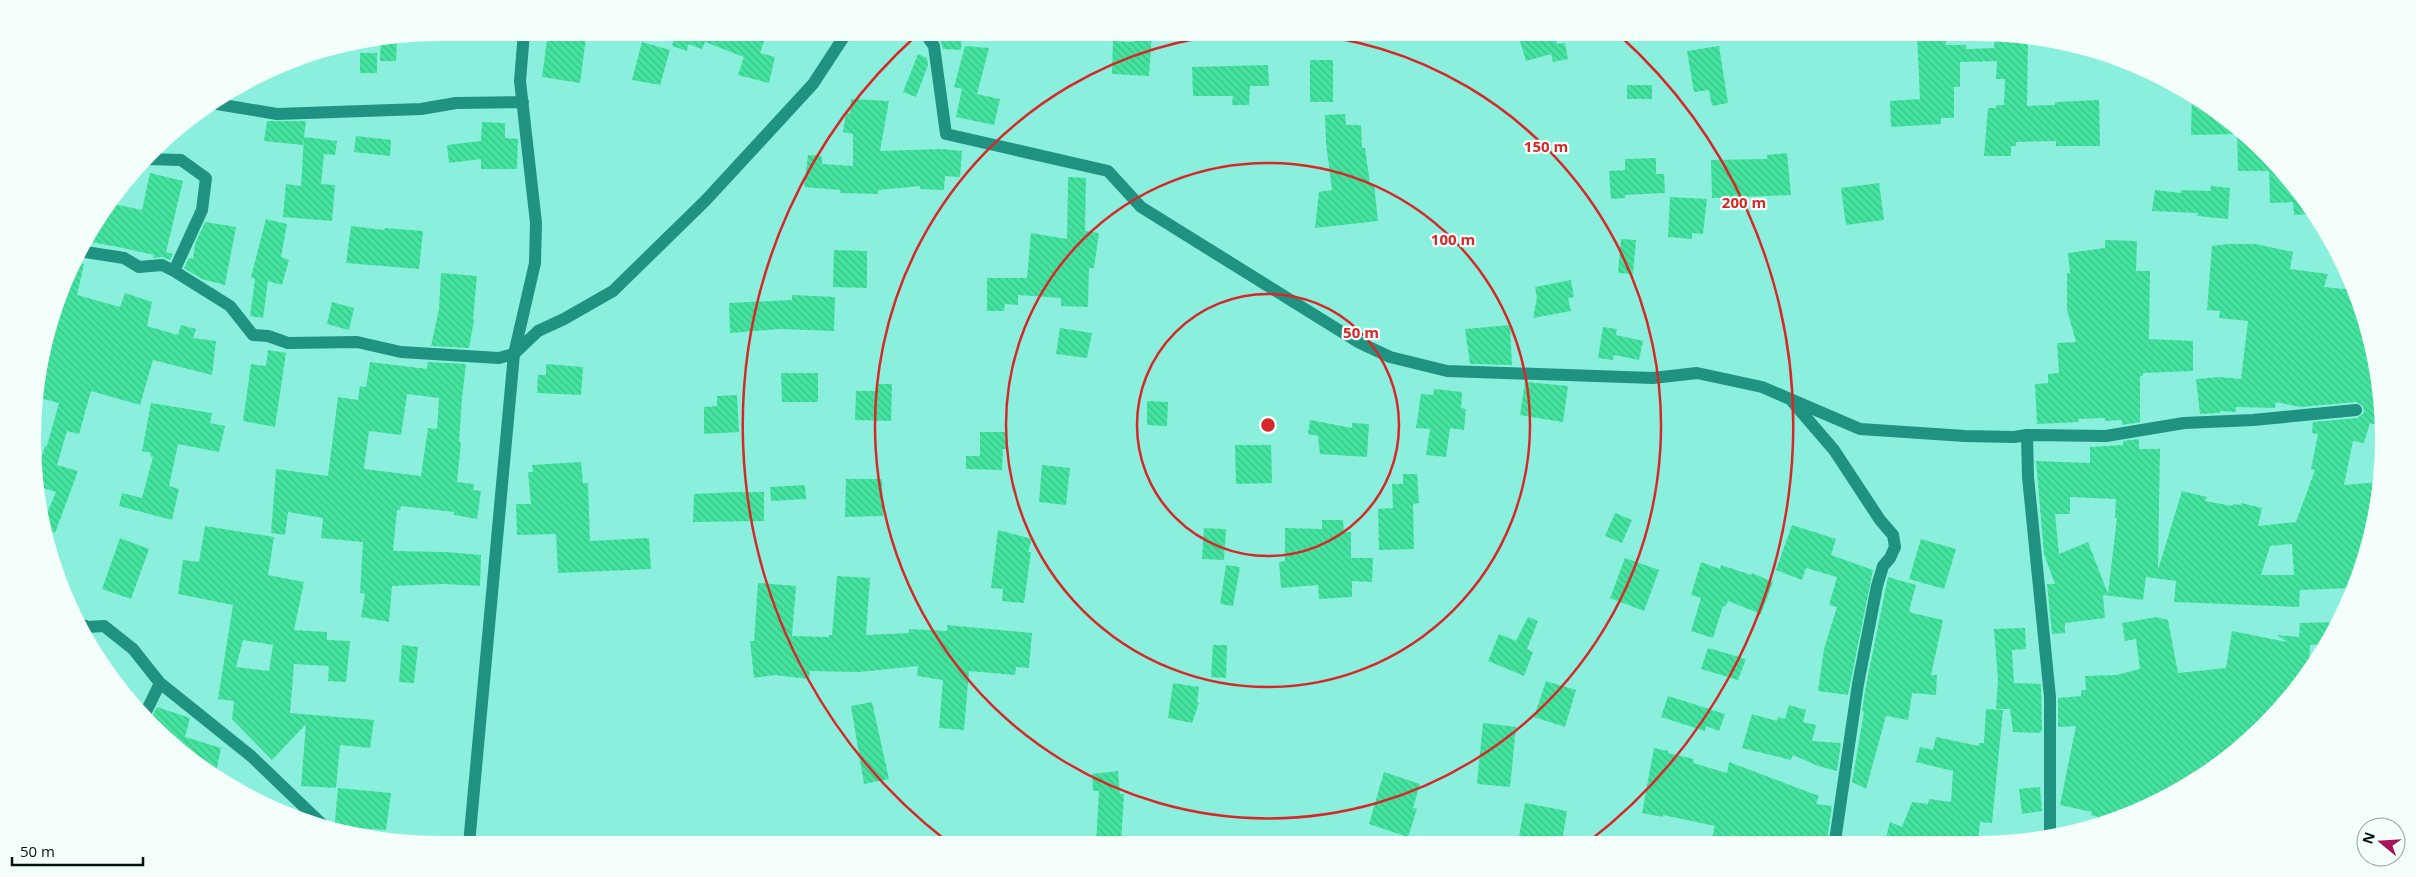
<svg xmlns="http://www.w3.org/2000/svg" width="2416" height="877" viewBox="0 0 2416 877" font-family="'Open Sans',sans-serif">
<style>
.building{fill:url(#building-back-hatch);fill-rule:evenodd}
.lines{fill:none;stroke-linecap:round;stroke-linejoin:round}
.minor{stroke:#1f9282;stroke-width:12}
.ring{fill:none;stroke:#d62828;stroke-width:2.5}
.centre{fill:#d62828;stroke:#f4fefb;stroke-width:2.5}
.ring-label{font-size:15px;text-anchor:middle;font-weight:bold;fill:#d62828;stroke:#f4fefb;stroke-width:4.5;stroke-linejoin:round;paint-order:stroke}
</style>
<defs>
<pattern id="building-back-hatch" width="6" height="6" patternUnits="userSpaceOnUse" patternTransform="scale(1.25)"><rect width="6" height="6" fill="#44e39f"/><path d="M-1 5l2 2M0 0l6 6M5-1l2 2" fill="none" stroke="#3ac288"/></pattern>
</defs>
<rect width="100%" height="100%" fill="#8af0dd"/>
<!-- building -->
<path class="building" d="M662 32H767L760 53 775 57 769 83 738 75 744 57 705 42 702 49 688 44 687 51 672 46 674 39 662 35Z
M938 32H962L961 50 943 49Z
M1133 32H1152L1149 76 1112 74 1113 41 1133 42Z
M1550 32H1554L1557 44 1565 43 1568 59 1553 62 1551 54 1526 61 1520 41Z
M1946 32V45H1966V49L1994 48 1995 35 2028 39 2027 106 2055 105V102L2099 100 2100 146H2056V141L2016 142V146H2011V156H1984L1988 108H1996L1997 105H2004L2005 79H1996L1997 61 1960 62V87H1954V118H1941V124L1891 127 1890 101 1920 99 1917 34Z
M548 33 586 38 580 83 542 77Z
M397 37 396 61H380L381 38Z
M642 42 670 50 660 85 632 80Z
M965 46 989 48 977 94 1000 99 994 125 956 117 962 89 954 87Z
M1719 46 1728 103 1712 106 1709 90 1694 92 1687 51Z
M360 53H377V73H360Z
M918 54 927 58 928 65 916 97 903 92Z
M1310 60H1333V102H1310Z
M1268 65 1269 86H1250L1249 105H1232L1233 96H1193L1192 67Z
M1627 85H1652V99H1627Z
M2192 96 2224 116 2283 171 2314 214 2294 215 2293 202 2270 203 2269 171H2238L2237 134 2191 135Z
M851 99 889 101 880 151 942 149 962 151 960 177 945 176 944 190 920 189V186L878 190V194L840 193V190L804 187 808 155 822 156V164L853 166V134L843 132 846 113 850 114Z
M1345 114 1346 125H1361L1362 148H1365L1370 184H1374L1378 221 1315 228 1319 192 1332 190 1326 143 1325 115Z
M267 121H306L303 145 264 141Z
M482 122 505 123V138L518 139 517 169H481V159L449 163 447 145 481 141Z
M356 136 391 140 390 156 354 152Z
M304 137 337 141 335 155 324 154 321 184 335 185 332 221 283 217 286 184 301 186Z
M1787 153 1791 195 1712 198 1711 160 1767 159V155Z
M1656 158V174H1664L1665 193 1625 195V198L1611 199 1609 171 1625 170V159Z
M150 173 183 181 166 252 173 254 170 260 162 257 153 258 154 255 123 248 85 241 109 203 142 210Z
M1068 177 1086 178 1085 231 1099 233 1094 268H1089L1088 307 1061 306V298L1018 295V305L1005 304 1004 311H987V278H1027L1031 233 1067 239Z
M1879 183 1884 220 1846 225 1841 188Z
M2211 186 2230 188 2228 219 2197 216 2198 213 2152 211 2155 190 2181 193V190L2210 191Z
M1670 197 1707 199 1703 234 1692 233V239L1668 237Z
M266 219 287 224 281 257 289 260 282 285 268 281 263 318 250 316 255 279 251 277Z
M205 222 236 227 225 285 202 279 184 268 189 258 193 259 195 244Z
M351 226 384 230 385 228 423 231 419 269 346 263Z
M1621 239 1636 240 1633 274 1618 273Z
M2105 240 2137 241 2136 271H2150L2149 339 2193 341V371L2143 373V376H2140V422L2122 425V420L2105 421V418L2078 419 2079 422 2037 424 2035 384 2048 383V374L2059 373 2057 343 2076 342 2067 310V273H2070L2068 253 2105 248Z
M2227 244H2255L2293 252 2290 269 2328 274 2324 287 2354 290 2362 308 2380 385 2381 426 2370 423 2364 443 2353 441 2344 485 2380 482 2370 543 2351 588 2300 590 2299 607 2174 602 2176 581 2146 577 2143 600 2103 595 2105 618 2065 623V633L2052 634 2047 584H2055L2044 554 2036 461 2090 463V447L2123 445V441L2139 439V449H2160L2158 570 2182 491 2207 497 2205 501 2232 506 2233 504 2241 505V503L2262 508 2258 526 2296 522 2315 470 2311 469 2318 434 2312 433 2313 422 2357 418 2364 413 2363 406 2356 402 2301 407 2276 402 2275 408 2236 407V412L2220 411V413L2200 414 2196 379 2220 377 2241 379 2248 321 2219 318 2220 311 2207 310 2212 246ZM2070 497 2116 499 2115 518H2117L2108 594 2088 542 2059 554 2055 514H2070ZM2292 544 2294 575H2261L2270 546Z
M834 250 867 251V288L833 287Z
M74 261 84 264 77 295 120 307 125 293 152 302 147 326 178 335 181 325 196 329 193 338 216 341 212 375 153 360 140 405 91 391 79 434 67 431 57 465 78 471 55 533 44 528 43 522 56 492 37 486 35 478 45 446H47L59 403 36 397V386Z
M441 273 477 276 473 319 474 320 469 348 431 346 439 309Z
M1571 280 1574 297 1568 298 1571 311 1533 318 1537 298 1535 287Z
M792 295 835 297 834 331 779 329 730 333 729 303 792 300Z
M332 302 354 308 349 330 327 324Z
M1510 325 1512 365 1470 364 1465 329Z
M1603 327 1617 329 1616 335 1643 341 1639 360 1614 355 1613 360 1598 358Z
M1060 328 1092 333 1087 358 1056 354Z
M268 350 286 353 275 427 243 421 251 364 266 366Z
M370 362 427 369 428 362 466 364 462 398 459 442H461L457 482 474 484 473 490 481 491 477 519 454 515V512L401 506 400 510H397L393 551 446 552 481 555 480 586 445 584 392 586 389 622 361 617 365 594 360 593 363 542 321 538 323 518 288 512 285 535 271 533 276 469 328 476 338 397 358 400 360 386 366 387ZM407 394 439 398 437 429 428 428 421 476 364 469 369 431 401 435Z
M546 364 583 367 581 395 537 393 538 375H546Z
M781 373H818V402H782Z
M1525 382 1568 386 1563 422 1520 415Z
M877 384H892L891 421 855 420 856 391H876Z
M1434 389 1462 392 1461 408 1466 409 1464 430 1450 428 1446 457 1426 455 1430 429 1416 428 1421 394 1433 395Z
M737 395 739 432 704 434V407L717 406V396Z
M1147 401 1168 402 1167 426 1147 425Z
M151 403 212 413 210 423 225 426 219 452 178 444 169 486 179 489 172 520 119 506 122 493 142 498 153 457 150 456 151 453 142 451Z
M1310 420 1352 428V423L1369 424 1367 457 1320 454 1318 436 1308 434Z
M980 432H1006V449H1003L1002 470 966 469V456H980Z
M1235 445H1271L1272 483 1236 484Z
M581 462 583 483H588L590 541 649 538 651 569 558 573 556 534 517 535 516 504H531L528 472H533L532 465Z
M1042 465 1070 468 1066 505 1039 502Z
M1403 474H1417L1419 503 1413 504 1414 549 1379 550 1378 509 1393 508 1392 484H1403Z
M846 479H882L883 516 845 517Z
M805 485 806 499 771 501 770 487Z
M737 492H764V521L693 522 694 494Z
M1615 513 1632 520 1622 543 1605 536Z
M1322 520H1343L1344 532H1351V558H1373L1372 582 1352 581V597L1319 599 1318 585 1281 588 1279 562 1285 561V528L1322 529Z
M1792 525 1836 539 1831 555 1873 570 1848 695 1818 691 1824 649 1837 607 1829 605 1837 577 1806 568 1802 580 1776 570Z
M205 526 274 537 268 575 304 582 294 630 327 632V640L350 641 346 682 328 681 329 666 294 664 290 713 374 720 370 748 340 745 336 788 301 786 306 724 272 760 232 719 234 701 218 699 233 605 178 594 183 560 199 562ZM243 640 273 645 269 671 236 667Z
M1204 528 1226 529 1224 560 1202 559Z
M998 530 1032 539 1028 552H1031L1024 603 1002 601 1003 589 991 588Z
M120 538 149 549 131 599 102 589Z
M1921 539 1956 549 1944 589 1909 579Z
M1625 558 1659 570 1644 611 1610 598Z
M1701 562 1720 569 1721 565 1751 575 1752 573 1773 582 1761 614 1728 601 1725 607 1723 606 1713 638 1691 631 1701 598 1691 595Z
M1226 565 1240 567 1233 606 1220 604Z
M837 576 870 578 866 635 909 633V629L947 631V625L1032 633 1029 668 1016 667 1015 675 969 671 964 730 939 728 943 680 917 676 918 666 859 672 810 671 809 679 775 675 754 678 750 641H754L758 583 796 586 792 636 829 637V635H832Z
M1888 577 1916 585 1909 611 1912 613 1943 620 1931 675H1937L1936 695 1912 693 1908 720 1886 716 1866 789 1852 782 1864 712 1862 711 1866 685Z
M1528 617 1538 621 1527 649 1533 652 1524 676 1488 661 1499 634 1516 641Z
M2156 617 2168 620 2178 673 2226 668 2232 631 2287 642 2277 635 2299 637 2300 623 2337 622 2327 644 2310 645 2309 665 2245 744 2157 803 2104 819 2091 815 2092 812 2060 805 2076 726 2058 727V698L2081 696V690H2086L2085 676 2116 675 2140 669 2136 639 2125 641 2122 623Z
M2025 628 2026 649 2012 650 2014 683 2041 684 2042 729 2040 733 2013 732 2010 709H1996L1998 680 1994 629Z
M402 645 418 647 414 683 399 682Z
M1213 645H1227L1226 678 1211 677Z
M1708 648 1746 659 1738 680 1701 669Z
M1546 681 1576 690 1565 727 1534 717Z
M1173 683 1199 687 1197 702 1199 703 1192 723 1168 718Z
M1668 696 1725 714 1719 731 1706 726 1705 731 1661 717Z
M872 702 889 779 864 784 851 706Z
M1789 705 1806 710 1803 722 1816 725 1812 741 1841 743 1837 771 1818 766 1793 755 1791 760 1742 748 1752 714 1777 721 1778 717 1785 719Z
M157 707 190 718 185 737 221 748 215 777 151 725 149 722Z
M1986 709 2003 710 1992 823 1980 822 1978 841H1885L1890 822 1902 827 1912 802 1928 804 1929 799 1951 802 1953 771 1916 762 1920 747 1933 750 1936 737 1979 746V743H1984Z
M1483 723 1516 727 1510 787 1477 784Z
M1654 748 1668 751V753L1694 759 1693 763 1727 773 1729 762 1819 796 1816 804 1832 806 1827 841 1762 842 1732 835 1730 842H1711L1715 826 1663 815V817L1642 813Z
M1118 771 1120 794H1124L1121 843H1096L1099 791H1093L1092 774Z
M1384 772 1420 784 1413 808 1417 809 1408 837 1369 824Z
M2040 787 2042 811 2022 814 2019 789Z
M338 788 391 793 386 830 358 828 357 833 334 831Z
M1525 803 1567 811 1562 842H1518Z"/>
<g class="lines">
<!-- minor -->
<path class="minor" d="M924 32 934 46 946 134 1108 171 1141 207 1358 342 1390 357 1447 371 1653 378 1697 373 1762 387 1860 429 1965 436 2014 437 2027 435 2028 477 2050 697V835
M217 104 277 114 421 109 456 103 523 102
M146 159 181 160 206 178 202 210 174 271
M79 251 124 258 139 267 162 265 174 271 230 306 253 335 268 336 288 343 357 342 401 352 499 358 514 354 538 331 564 319 613 291 706 200 813 84 847 32
M1791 400 1834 450 1880 520 1893 535 1895 547 1890 558 1883 566 1877 586 1858 684 1835 841
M2027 435 2106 436 2184 423 2253 420 2356 410
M83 625 88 627 104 626 133 649 160 683 251 756 325 827
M144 716 160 683
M469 844 514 354 535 263 536 223 520 81 524 32"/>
</g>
<!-- distance rings -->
<g class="ring">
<circle cx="1268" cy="425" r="131"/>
<circle cx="1268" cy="425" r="262"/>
<path d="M1289 33A393 393 0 1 1 1247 33"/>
<path d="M948 842A525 525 0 0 1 917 35M1619 35A525 525 0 0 1 1588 842"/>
</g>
<!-- crop -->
<path d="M0 0H2416V877H0ZM438 41H1978A397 397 0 0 1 2375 438V439A397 397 0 0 1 1978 836H438A397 397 0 0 1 41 439V438A397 397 0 0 1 438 41Z" fill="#f4fefb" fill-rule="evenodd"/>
<circle cx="1268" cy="425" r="8" class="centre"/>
<g class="ring-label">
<text x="1546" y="152">150 m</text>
<text x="1744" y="208">200 m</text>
<text x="1453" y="245">100 m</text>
<text x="1361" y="338">50 m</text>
</g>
<!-- north arrow -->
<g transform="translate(2381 842) rotate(288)"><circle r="24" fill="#f4fefb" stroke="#92a09d"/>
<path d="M0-4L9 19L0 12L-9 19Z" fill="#a51557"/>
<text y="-8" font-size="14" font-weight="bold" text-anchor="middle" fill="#00120f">N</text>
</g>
<!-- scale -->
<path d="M12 857v8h131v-8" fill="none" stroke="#00120f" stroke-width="2.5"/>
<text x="20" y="857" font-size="15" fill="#00120f" stroke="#f4fefb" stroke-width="4" paint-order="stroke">50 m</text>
</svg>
